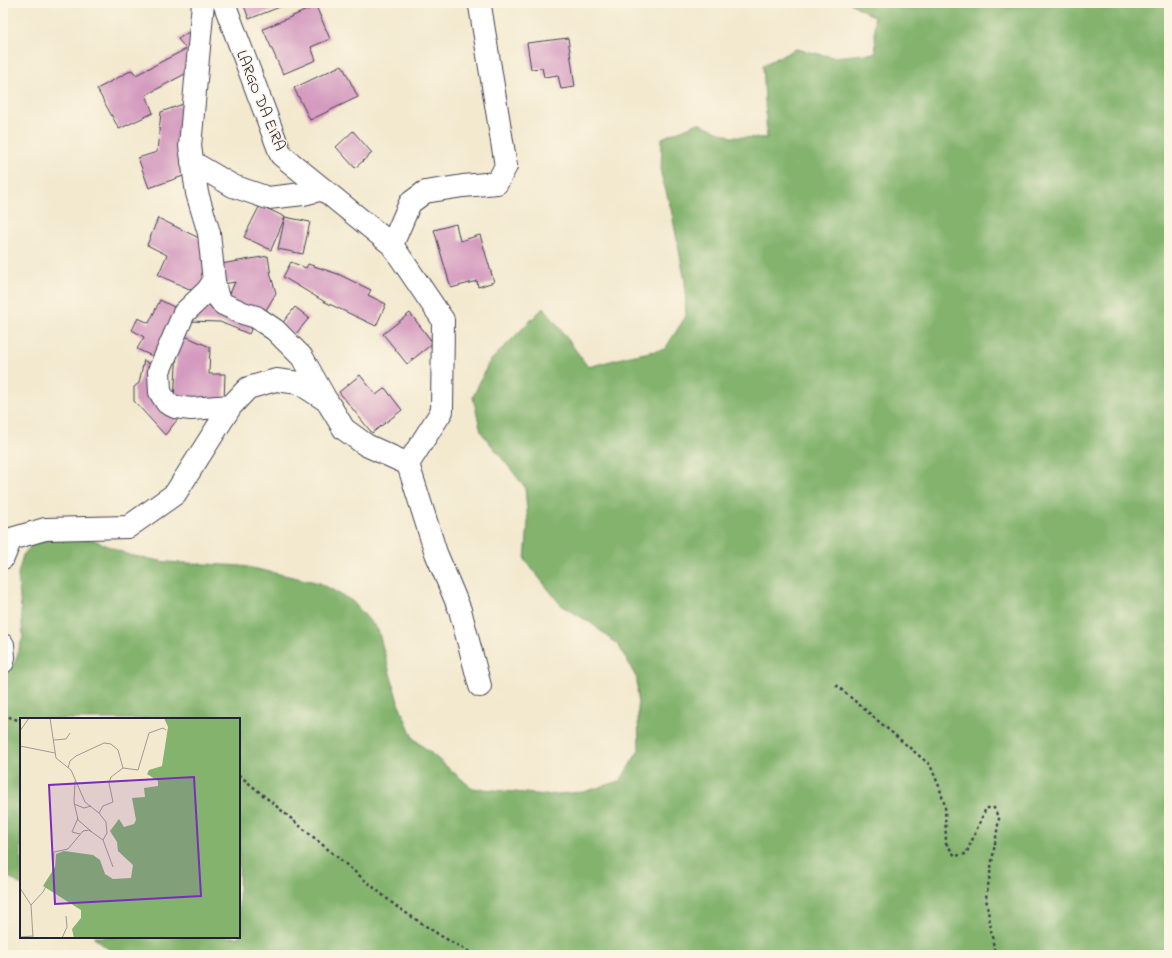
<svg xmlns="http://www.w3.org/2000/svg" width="1172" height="958" viewBox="0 0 1172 958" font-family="'Indie Flower',sans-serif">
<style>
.forest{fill:#83b36d;stroke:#526a54}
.building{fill:#d49abf}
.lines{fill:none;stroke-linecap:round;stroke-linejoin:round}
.street-casing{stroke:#414051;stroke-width:24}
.path{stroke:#414051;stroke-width:2.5;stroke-dasharray:3 3;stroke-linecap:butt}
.street{stroke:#fff;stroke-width:22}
.labels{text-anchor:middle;stroke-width:3;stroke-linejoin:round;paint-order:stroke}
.street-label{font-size:16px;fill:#22223b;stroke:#fcf5e5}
.inset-road{fill:none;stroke:#9f9994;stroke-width:1}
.view{fill:#7b2cbf;fill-opacity:0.15;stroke:#7b2cbf;stroke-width:2}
.inset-edge{fill:none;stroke:#22223b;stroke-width:2}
</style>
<rect width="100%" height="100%" fill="#fcf5e5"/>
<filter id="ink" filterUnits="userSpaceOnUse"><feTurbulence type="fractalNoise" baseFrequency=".025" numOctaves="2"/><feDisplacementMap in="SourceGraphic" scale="8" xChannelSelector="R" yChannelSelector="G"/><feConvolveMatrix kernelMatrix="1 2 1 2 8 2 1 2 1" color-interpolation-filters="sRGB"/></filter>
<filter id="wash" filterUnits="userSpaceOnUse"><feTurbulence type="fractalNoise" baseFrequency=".012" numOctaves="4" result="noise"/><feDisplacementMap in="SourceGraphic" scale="16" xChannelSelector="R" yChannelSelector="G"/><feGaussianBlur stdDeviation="0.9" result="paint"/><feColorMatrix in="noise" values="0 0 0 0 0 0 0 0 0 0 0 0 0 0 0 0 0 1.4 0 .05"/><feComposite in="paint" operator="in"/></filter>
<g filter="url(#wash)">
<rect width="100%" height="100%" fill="#f3e9cf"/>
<!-- forest -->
<path class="forest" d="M850 3H1169V955H116L93 937H239V719H21V885L3 873V677L15 662 23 637 18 574 23 555 35 542 61 537 94 540 129 555 166 562 243 566 320 583 352 601 378 630 398 702 413 738 472 788 546 795 584 792 620 781 639 750 637 679 619 646 591 623 561 605 525 560 528 523 525 487 481 432 473 397 489 362 544 307 588 367 626 357 665 349 686 316 685 281 671 209 661 174 662 138 698 123 732 137 767 138 763 65 796 49 833 57 876 53 874 17Z"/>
<g id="blocks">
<!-- building -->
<path class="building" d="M243 3H290L249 19Z
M316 6 330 39 311 47 316 60 283 74 263 29Z
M195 28 194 69 146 95 153 113 119 129 97 89 132 70 136 75 186 49 178 39Z
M568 38 575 87 561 89 558 75 544 77 542 68 531 69 527 43Z
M342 65 358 97 310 120 294 88Z
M186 103 189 174 149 188 138 158 157 152 161 112Z
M353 131 372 153 355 168 336 147Z
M260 205 285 217 271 250 244 237Z
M285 217 310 222 303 254 278 249Z
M158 218 203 240 206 272 196 292 158 275 167 255 147 245Z
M456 224 460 241 480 235 494 282 478 287 477 281 451 288 434 230Z
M268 256 271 276 276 293 262 317 228 298 235 282 224 284 221 264Z
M291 262 306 268 308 264 338 274 371 290 368 295 386 304 376 326 325 302 283 277Z
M160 300 178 309 154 357 137 349 144 337 132 330 138 318 149 323Z
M197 305 221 306 254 322 249 334 220 322 188 321Z
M295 307 309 318 295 335 281 325Z
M410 313 433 343 407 364 383 334Z
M178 333 210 347 209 374H225L224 402 174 400Z
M144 360 154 367 182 414 165 435 134 401V387L139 383Z
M360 375 376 395 385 388 402 410 372 433 339 392Z"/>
</g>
</g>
<g filter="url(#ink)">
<use href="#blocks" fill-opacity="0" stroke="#414051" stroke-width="1"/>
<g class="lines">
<!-- street casing -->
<g class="street-casing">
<path id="street" d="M203 3 190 146 197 193 209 233 214 281 217 296 223 304 243 313 256 317 275 330 302 357 325 398
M192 162 233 186 268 198 303 194 323 189
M392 245 410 203 425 192 463 186 497 183 506 166 480 6 481 3
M214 281 207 291 184 313 159 371 160 392 167 403 175 407 191 409 231 406
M408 464 436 553 460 610 480 686
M3 558 11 539 45 529 128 527 175 494 231 406 248 388 276 380 299 383 327 401 344 429 366 445 408 464 442 411 443 320 392 245 281 155 224 3
M3 645 4 657 3 662"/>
</g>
<!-- path -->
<path class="path" d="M836 685 930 765 939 786 945 806 946 843 955 856 966 854 986 808H994L999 819 986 898 995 955
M3 715 21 721
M239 775 397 907 441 936 475 955
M1157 955 1169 948"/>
<!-- street -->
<use href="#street" class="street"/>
</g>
</g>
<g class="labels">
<!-- street labels -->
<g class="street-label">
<text transform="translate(262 100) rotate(68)" y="6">LARGO DA EIRA</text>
</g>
</g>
<!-- overview -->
<g transform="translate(20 718)">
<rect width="220" height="220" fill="#f3e9cf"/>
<path d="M144 0H220V220H54L52 211 61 200V192L23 168 35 149 36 136 44 133 73 137 80 142 85 156 93 161 111 160 113 147 98 133 97 124 90 113 99 101 104 109 114 106 116 102 112 80 125 79 124 70 138 68V63L127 56 129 52 142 48 148 9Z" fill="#83b36d"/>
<path class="inset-road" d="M0 13 9 0M34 22 46 21 50 15M0 28 35 35M48 50 50 43 56 38 84 25 91 26 98 32 103 50 91 59 89 65 93 84 83 88 79 95M103 50 118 52 129 15 143 10 146 12M55 63 54 84 58 102 72 114M54 86 64 90 71 88M58 100 52 114 60 116M83 122 93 149M0 170 11 187 13 220M11 187 23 174 33 155 34 134 48 131 63 113 69 112 83 122 87 115 86 104 79 95 65 84 51 52 36 40 30 0M0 219 13 218M42 220 47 209 46 198"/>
<path class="view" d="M174 59 181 178 35 186 29 67Z"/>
<rect width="220" height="220" class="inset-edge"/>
</g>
<!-- margin -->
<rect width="1172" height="958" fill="none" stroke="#fcf5e5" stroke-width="16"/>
</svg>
